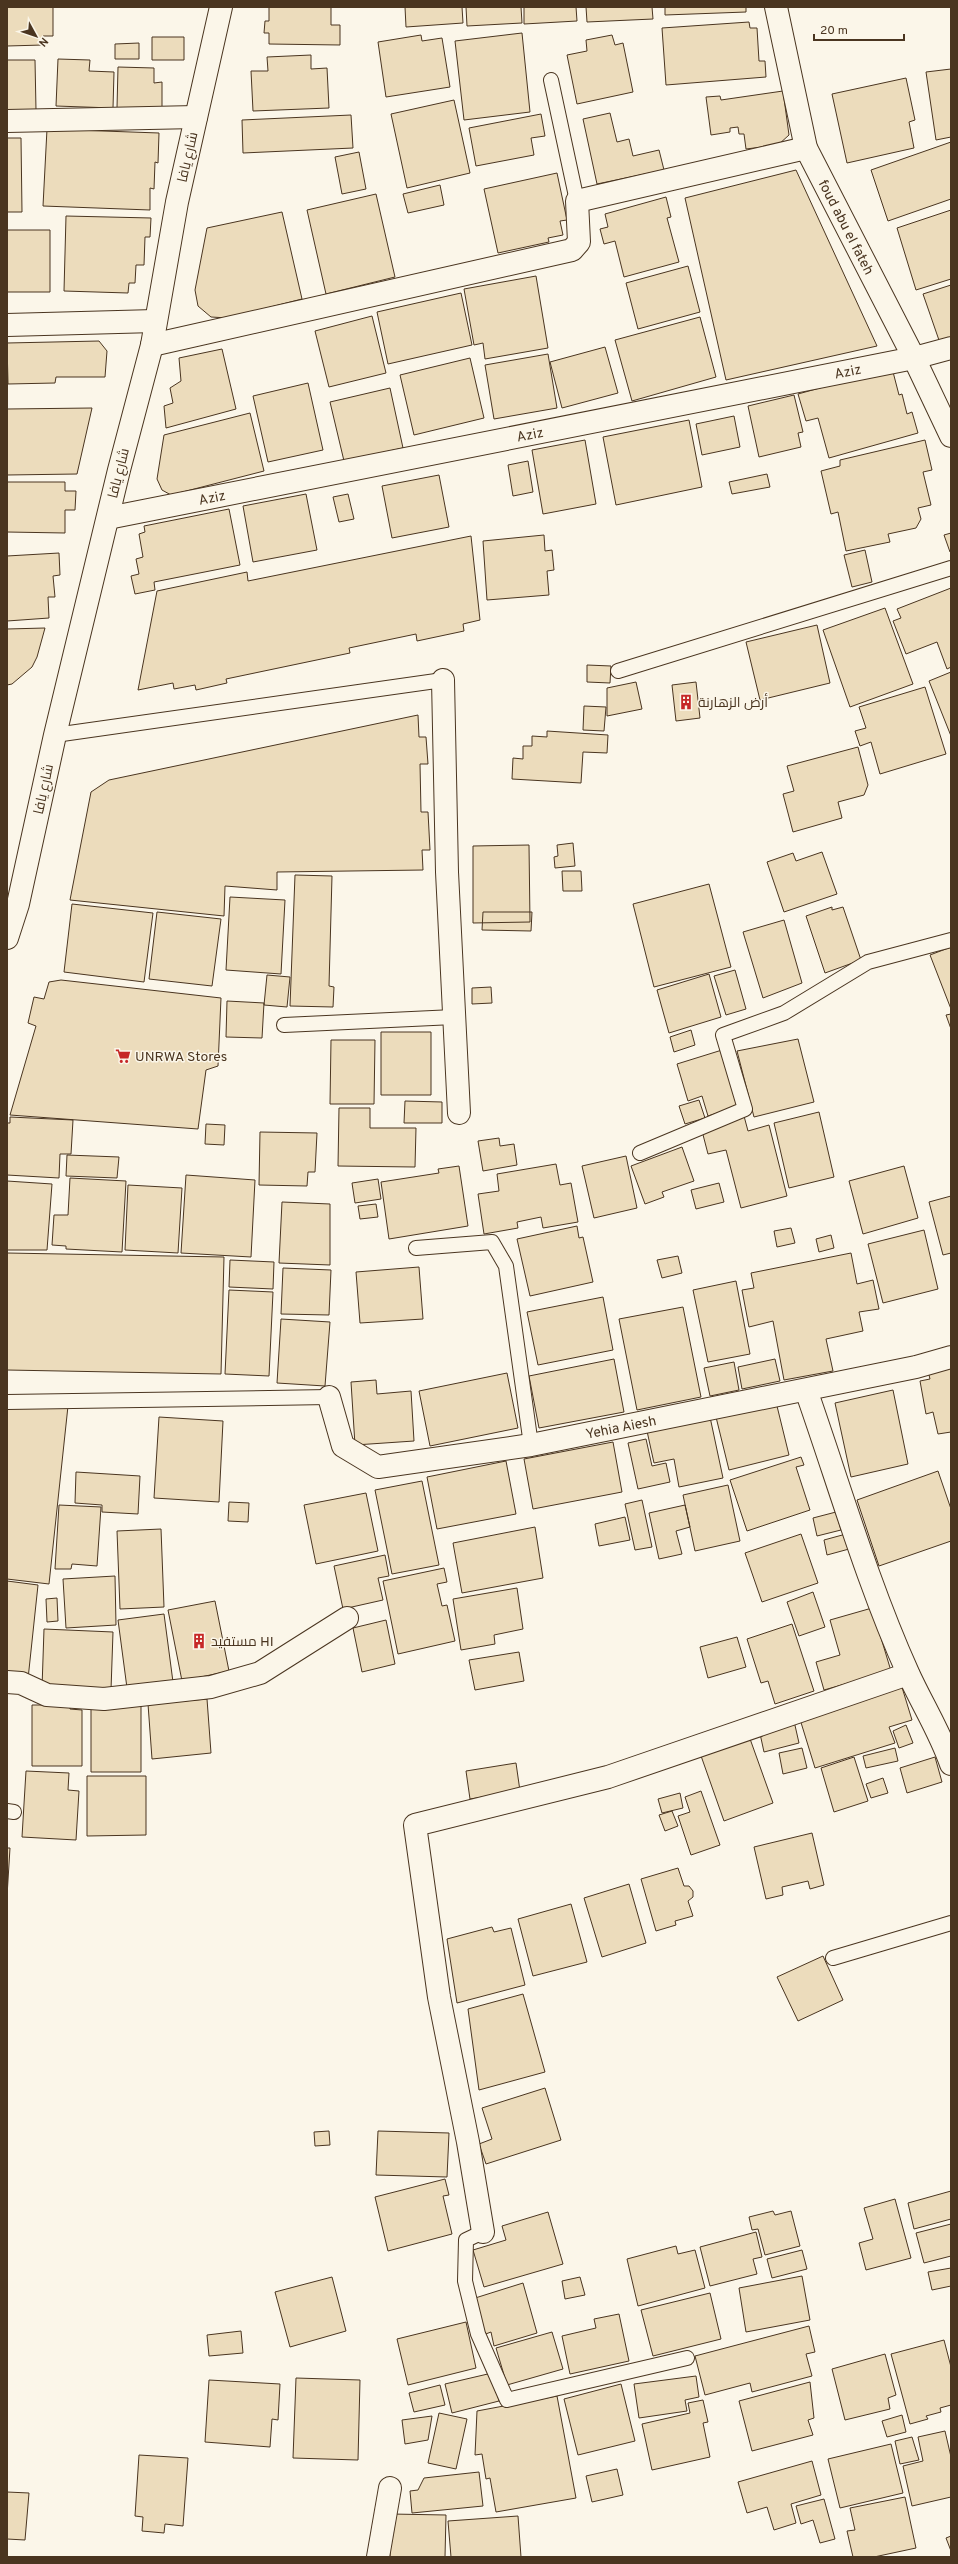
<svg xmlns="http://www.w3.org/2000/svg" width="958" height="2564" viewBox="0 0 958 2564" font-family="Overpass,Cairo,sans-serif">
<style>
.building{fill:#ecdcbc;stroke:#4a3520}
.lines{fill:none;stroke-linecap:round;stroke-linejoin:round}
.service-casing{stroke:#4a3520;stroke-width:16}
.minor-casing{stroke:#4a3520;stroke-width:24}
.tertiary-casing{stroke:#4a3520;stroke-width:24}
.service{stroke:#fbf6e9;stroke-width:14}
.minor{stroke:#fbf6e9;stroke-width:22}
.tertiary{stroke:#fbf6e9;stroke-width:22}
.labels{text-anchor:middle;stroke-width:3;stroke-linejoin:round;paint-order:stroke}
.street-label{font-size:14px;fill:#4a3520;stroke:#fbf6e9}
.poi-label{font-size:14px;fill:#4a3520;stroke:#fbf6e9;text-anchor:start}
</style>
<rect width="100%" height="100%" fill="#fbf6e9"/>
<!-- building -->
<path class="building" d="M7 7H53V36H43V45L7 46Z
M269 7H331V25H340V45L269 44V33H264L265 21H269Z
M405 7H462L463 23 406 27Z
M466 7H521L522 23 467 26Z
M524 7H576L577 21 524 24Z
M586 7H652L653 19 587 22Z
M665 7H746V12L665 15Z
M749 22 750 28H757L759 61H765L766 77 666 85 662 28Z
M522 33 530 112 464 120 455 41Z
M421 35 422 41 442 38 450 87 386 97 378 42Z
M612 35 615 45 623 43 633 92 577 104 567 55 587 51 586 40Z
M152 37H184V60H152Z
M139 43V59H115V44Z
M311 55V69L327 68 329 108 253 111 251 71H268L267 57Z
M58 59 90 60 89 71 114 72 113 108 56 106Z
M7 60H35L36 110H7Z
M118 67 154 68V83L162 82V109L117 108Z
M951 69V137L936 140 926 72Z
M906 78 915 120 909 122 914 148 847 163 832 94Z
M783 91 789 135 778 145 746 149 744 134H739L738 127 730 128V132L711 135 706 97 720 96 721 100Z
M454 100 470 173 407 188 391 114Z
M610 113 617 142 629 139 633 156 659 150 664 170 597 184 583 119Z
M541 114 545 136 531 138 534 155 476 166 469 128Z
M351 115 353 148 243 153 242 120Z
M47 129 159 133 158 163 155 162 154 189 150 188V210L43 206Z
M7 138H21L22 212H7Z
M951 142V199L888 221 871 170Z
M359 152 366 189 342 194 335 157Z
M796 170 877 346 726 380 685 198Z
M557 173 567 220 560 221 563 235 548 238 549 242 498 253 484 189Z
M440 185 444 205 408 213 403 194Z
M376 194 395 277 326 294 307 210Z
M666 197 671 217 667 218 679 262 624 277 615 241 604 244 600 229 608 227 605 214Z
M951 210V279L916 290 897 228Z
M282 212 302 299 228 318 211 317 198 306 195 290 207 228Z
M66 216 151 218 150 237H145L144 265H136L135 283H129L128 293 64 291Z
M7 230H50V292H7Z
M688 266 700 312 638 329 626 283Z
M536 276 548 348 485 359 483 343 474 345 464 289Z
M951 285V342L941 346 923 294Z
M461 293 472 345 388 364 377 312Z
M372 316 386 373 329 387 315 331Z
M700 317 716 377 632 401 615 340Z
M99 341 107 351 105 377H56L55 383 8 384 7 343Z
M605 347 618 393 562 408 550 362Z
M222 349 236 409 166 428 164 406 173 403 170 388 181 381 179 358Z
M548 354 557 408 494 419 485 365Z
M470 358 484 418 414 435 400 375Z
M892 368 899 395 902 394 907 414 912 412 918 433 829 458 818 418 806 421 798 394Z
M308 383 323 450 268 462 253 396Z
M390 388 403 448 344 461 330 402Z
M794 395 803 432 798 433 801 447 759 457 748 406Z
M92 408 77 474 7 475V409Z
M250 413 264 471 171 495 162 490 157 479 164 435Z
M734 416 740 447 702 455 696 424Z
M689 420 702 487 616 505 603 437Z
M585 440 596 504 543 514 532 450Z
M925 440 932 470 923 472 931 505 918 508 921 519 916 528 888 534 890 542 846 551 838 512 831 514 821 471 840 466V460Z
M528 461 533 492 513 496 508 465Z
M767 474 770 487 732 494 729 482Z
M439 475 449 527 392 538 382 486Z
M7 482H65V491H76L75 510H65V533L7 532Z
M306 494 317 550 253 562 243 506Z
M348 494 354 519 339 522 333 497Z
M229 509 240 565 154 582 155 590 135 594 131 576 139 574 136 559 143 557 139 534 145 532 144 526Z
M951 533V551L950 552 944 535Z
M544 535 545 551 552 550 554 570 547 571 549 595 487 600 483 541Z
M471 536 480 620 463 624 464 631 417 641 416 634 349 648 350 653 226 679 227 683 196 690 195 685 174 689 173 683 138 690 157 591 247 572 248 581Z
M865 550 872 582 852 587 844 555Z
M59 553 60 575 53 576 55 597H48L49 618 7 621V556Z
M951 588V667L947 669 937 642 906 654 893 621 901 618 897 609Z
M885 608 913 684 850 707 823 630Z
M817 625 830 683 760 700 746 642Z
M45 628 37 657 32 667 12 684 7 685V629Z
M587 665 611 666 610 683 587 682Z
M951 672V736L929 681Z
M636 682 642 709 607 716V688Z
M696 682 700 718 676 721 672 685Z
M925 687 946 754 880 774 871 742 860 746 855 731 866 728 859 707Z
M584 706 606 707 604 731 583 730Z
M418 715 419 737H426L428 764H420L421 812H428L430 850H422L423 870 277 872V890L225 886 224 916 70 900 91 792 109 780Z
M547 731 608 735 607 753 583 752 581 783 512 779 513 758 523 759V746H532V736L547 737Z
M858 747 868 785 864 795 838 802 842 818 793 832 783 794 794 791 787 766Z
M573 843 575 866 555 868 554 857 558 856 557 845Z
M529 845 530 922 473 923V846Z
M822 852 837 894 784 912 767 862 793 853 796 861Z
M562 871H581L582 891H563Z
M295 875 332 876 329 986 334 987 333 1007 290 1006Z
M709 884 731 967 654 987 633 904Z
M230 897 285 900 281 974 226 970Z
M72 904 153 913 144 982 64 972Z
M832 907V910L843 907 861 960 825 973 806 916Z
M157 912 221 919 212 986 149 979Z
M483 912H532L531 931 482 930Z
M784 920 802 983 763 998 743 932Z
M951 947V1009L930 955Z
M735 970 746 1009 726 1015 714 976Z
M709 974 721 1017 669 1033 657 990Z
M267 975 290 977 287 1007 264 1005Z
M61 980 221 998 218 1066 206 1070 198 1129 10 1115 36 1026 28 1023 34 997 44 999 49 982Z
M491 987 492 1003 472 1004V988Z
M227 1001 264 1003 262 1038 226 1037Z
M951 1014V1029L946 1015Z
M691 1030 695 1045 674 1052 670 1037Z
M381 1032H431V1095H381Z
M798 1039 814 1102 754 1117 737 1051Z
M331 1040H375L374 1104H330Z
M722 1050 740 1106 708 1116 702 1096 688 1101 677 1064Z
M699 1100 705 1118 685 1124 679 1106Z
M405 1101 442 1102V1123H404Z
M339 1108H370V1128H416L415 1167 338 1166Z
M819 1112 834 1177 789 1188 774 1123Z
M744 1116 748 1131 769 1125 787 1196 741 1208 726 1150 708 1154 701 1127Z
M10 1117 73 1120 71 1154H60L59 1178 7 1175V1123H10Z
M206 1124 225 1125 224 1145 205 1144Z
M260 1132 317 1133 315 1172H308L307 1186 259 1185Z
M499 1138 500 1146 514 1144 517 1165 483 1171 478 1141Z
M682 1147 694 1181 662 1192 664 1197 645 1204 631 1166Z
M67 1155 119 1157 117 1178 66 1176Z
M626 1156 637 1208 594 1218 582 1166Z
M556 1164 560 1185 571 1183 578 1222 543 1228 541 1217 517 1222 518 1228 484 1234 478 1194 499 1191 497 1174Z
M459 1166 468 1226 389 1239 381 1182 439 1173 438 1169Z
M904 1166 918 1218 863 1234 849 1181Z
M186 1175 255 1180 251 1257 181 1253Z
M70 1178 126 1181 122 1252 66 1249V1246L52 1245 54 1215H68Z
M378 1179 381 1199 355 1203 352 1183Z
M7 1181 52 1184 47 1250H7Z
M719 1183 724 1202 696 1209 691 1190Z
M128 1185 182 1188 178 1253 125 1250Z
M951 1196V1253L943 1255 929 1202Z
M282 1202 330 1204V1265L279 1263Z
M376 1204 378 1217 360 1219 358 1206Z
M577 1226 579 1238 583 1237 593 1282 530 1296 517 1239Z
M791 1228 795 1243 777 1247 774 1231Z
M924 1230 938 1289 883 1303 868 1244Z
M831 1235 834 1248 819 1252 816 1239Z
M7 1253 224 1257 221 1374 7 1370Z
M851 1253 857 1284 873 1280 879 1309 859 1312 863 1331 826 1339 833 1371 784 1380 773 1321 749 1327 742 1290 754 1288 751 1273Z
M678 1256 682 1273 662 1278 657 1260Z
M230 1260 274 1262 273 1289 229 1287Z
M419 1267 423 1319 360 1323 356 1272Z
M283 1268 331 1270 329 1315 281 1314Z
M736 1281 750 1354 708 1362 693 1290Z
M229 1290 273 1292 269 1376 225 1374Z
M603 1297 613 1350 538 1365 527 1312Z
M683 1307 701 1397 637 1410 619 1319Z
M281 1319 330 1322 325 1386 277 1383Z
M614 1359 624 1412 539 1428 529 1376Z
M775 1359 780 1381 742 1389 738 1367Z
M734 1362 739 1390 710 1396 704 1368Z
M951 1366V1432L938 1434 933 1412 926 1414 920 1381 930 1379 928 1371Z
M507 1373 518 1428 430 1446 419 1391Z
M376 1380 377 1394 411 1391 414 1441 355 1445 351 1382Z
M893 1390 908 1464 851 1477 835 1403Z
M776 1402 789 1455 729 1470 716 1417Z
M68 1406 49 1584 7 1579V1407Z
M159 1417 223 1421 219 1502 154 1498Z
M710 1417 723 1478 679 1487 674 1459 654 1463 647 1431Z
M646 1439 652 1466 666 1463 670 1482 638 1489 628 1443Z
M613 1442 622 1492 533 1509 524 1459Z
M801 1457 804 1465 796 1467 810 1510 747 1531 730 1480Z
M506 1461 516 1514 437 1529 427 1477Z
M938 1471 951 1509V1541L879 1566 857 1500Z
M76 1472 140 1476 138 1514 102 1512V1505L75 1503Z
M422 1481 439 1565 392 1574 375 1490Z
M728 1485 740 1541 695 1551 683 1495Z
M366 1493 378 1551 316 1564 304 1505Z
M642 1500 652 1547 635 1550 625 1504Z
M229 1502 249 1503 248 1522 228 1521Z
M59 1505 101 1507 97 1566 72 1564 71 1569H55Z
M685 1505 690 1527 676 1531 682 1554 659 1559 649 1513Z
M836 1512 841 1530 817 1536 813 1518Z
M625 1517 630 1540 599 1546 595 1524Z
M535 1527 543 1578 462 1593 453 1543Z
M161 1529 164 1607 120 1609 117 1531Z
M801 1534 818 1583 762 1602 745 1553Z
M846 1534 849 1549 827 1555 824 1540Z
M385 1555 389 1576 378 1578 383 1600 343 1609 334 1566Z
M444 1568 447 1582 437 1584 442 1606 447 1605 455 1641 398 1654 383 1581Z
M115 1576 116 1625 66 1628 63 1579Z
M7 1581 38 1585 28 1679 7 1677Z
M517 1588 523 1629 494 1635 495 1644 461 1650 453 1599Z
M813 1592 825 1627 799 1636 787 1602Z
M57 1598 58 1621 47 1622 46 1599Z
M215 1601 229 1671 182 1681 168 1610Z
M872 1608 891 1671 824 1690 816 1662 840 1655 830 1620Z
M164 1614 173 1682 127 1688 118 1620Z
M386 1620 395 1664 362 1672 353 1628Z
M792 1624 814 1691 775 1704 768 1681 761 1683 747 1639Z
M44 1629 113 1632 111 1690 42 1688Z
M737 1637 746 1667 708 1678 700 1647Z
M519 1652 524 1681 475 1690 469 1660Z
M901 1684 912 1720 889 1727 895 1743 815 1768 799 1716Z
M207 1699 211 1753 152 1759 148 1704Z
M32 1705H70V1709L82 1710V1766H32Z
M91 1705H141V1772H91Z
M794 1721 799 1743 764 1752 759 1729Z
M906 1725 913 1743 899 1748 893 1731Z
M749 1736 773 1803 724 1821 700 1753Z
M802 1748 807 1768 783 1774 779 1753Z
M895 1748 898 1761 866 1768 863 1756Z
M854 1757 868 1801 834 1812 821 1768Z
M935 1757 942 1782 907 1793 900 1768Z
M516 1763 520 1791 470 1799 466 1771Z
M26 1771 69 1773 68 1790 79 1791 76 1840 22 1837Z
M87 1776H146V1835L87 1836Z
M883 1778 888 1793 871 1798 866 1784Z
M701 1791 720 1845 691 1855 678 1816 690 1812 685 1797Z
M680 1793 683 1808 662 1813 658 1799Z
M672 1811 678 1826 665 1831 659 1815Z
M812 1833 824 1885 810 1889 808 1881 782 1887 783 1895 766 1899 754 1847Z
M7 1848H10L7 1896Z
M678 1868 684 1886H689L693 1891V1897L688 1901 693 1916 675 1921 676 1925 656 1931 641 1879Z
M629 1884 646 1943 602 1957 584 1898Z
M571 1904 587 1962 533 1976 518 1919Z
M492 1927 494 1932 511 1928 525 1985 457 2003 447 1939Z
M823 1956 843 2000 798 2021 777 1977Z
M523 1994 545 2072 479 2090 468 2009Z
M545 2088 561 2140 486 2164 479 2144 492 2139 482 2108Z
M329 2131 330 2145 315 2146 314 2132Z
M378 2131 449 2133 447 2177 376 2175Z
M445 2179 449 2195 443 2196 452 2234 388 2251 375 2197Z
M951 2191V2219L914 2229 908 2203Z
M895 2199 911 2258 866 2270 859 2243 873 2239 864 2208Z
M773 2211 775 2215 791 2211 800 2246 765 2255 758 2229 752 2230 749 2217Z
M548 2212 563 2264 484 2287 473 2250 506 2240 502 2226Z
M951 2224V2256L924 2263 916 2233Z
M756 2232 762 2257 753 2259 757 2274 710 2286 700 2247Z
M676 2246 678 2254 695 2250 705 2288 638 2306 627 2259Z
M802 2250 807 2269 772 2278 767 2259Z
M951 2268V2286L932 2290 928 2272Z
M802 2276 810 2320 746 2332 739 2288Z
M332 2277 346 2331 290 2347 275 2292Z
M580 2277 585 2295 565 2299 562 2281Z
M523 2283 537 2333 494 2346 491 2332 483 2335 472 2299Z
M710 2293 721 2339 653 2356 641 2310Z
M619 2314 629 2361 570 2374 562 2336 596 2328 594 2319Z
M466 2322 476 2368 408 2385 397 2339Z
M809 2326 815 2352 806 2354 812 2376 752 2392 750 2383 705 2395 695 2356Z
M241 2331 243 2353 209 2356 207 2335Z
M552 2332 563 2369 507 2385 496 2348Z
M944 2340 951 2367V2405L940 2408 941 2412 926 2416 928 2419 910 2424 891 2354Z
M885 2354 896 2395 888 2398 890 2409 845 2420 832 2369Z
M492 2373 499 2401 452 2413 445 2384Z
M696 2376 699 2397 685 2400 687 2411 639 2418 634 2384Z
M296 2378 360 2380 358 2460 293 2458Z
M209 2380 280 2384 278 2420 272 2419 270 2447 205 2442Z
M810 2382 814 2418 808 2420 813 2435 752 2451 739 2401Z
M621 2384 635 2441 578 2455 564 2399Z
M440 2385 445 2405 414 2412 409 2393Z
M557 2396 576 2498 496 2512 490 2478 486 2479 482 2454 475 2455 477 2411Z
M703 2400 708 2422 703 2423 710 2457 652 2470 642 2424 690 2413 688 2403Z
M439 2413 467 2419 456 2469 428 2463Z
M902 2415 906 2432 887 2437 882 2421Z
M432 2416 428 2440 405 2444 402 2420Z
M945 2431 951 2457V2497L912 2506 903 2466 923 2461 918 2437Z
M912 2437 919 2460 900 2464 895 2441Z
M891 2444 903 2493 840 2508 828 2459Z
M139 2455 188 2458 183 2526 165 2524 164 2533 142 2531 143 2517 135 2516Z
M812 2461 821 2495 791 2504 796 2523 774 2530 767 2507 747 2513 738 2482Z
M617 2469 623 2495 592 2502 586 2476Z
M479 2472 483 2506 412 2513 410 2491 418 2490 424 2478Z
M7 2492 29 2493 25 2540 7 2539Z
M905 2497 916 2548 874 2557H853L847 2531 855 2530 850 2508Z
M824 2499 835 2539 820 2543 813 2520 801 2524 796 2506Z
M391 2514 446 2515 445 2557H390Z
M518 2516 521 2557H451L448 2521Z
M951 2536V2551L946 2538Z"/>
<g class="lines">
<!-- service casing -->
<g class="service-casing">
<path id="service" d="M551 80 577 201
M618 671 951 568
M55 735 443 680
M284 1025 454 1017
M640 1153 745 1109 723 1035 784 1013 868 962 951 940
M416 1248 492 1242 506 1266 531 1445
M7 1402 329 1397
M7 1811 14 1812
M833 1958 951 1923
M483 2232 466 2240 465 2281 478 2334 507 2400 687 2358"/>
</g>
<!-- minor casing -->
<g class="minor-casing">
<g id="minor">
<path id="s1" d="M776 7 806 148 914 358 951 436"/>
<path d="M7 121 196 117"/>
<path d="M7 325 155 321"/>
<path d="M152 345 572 250 579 242 577 201 806 148"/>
<path id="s2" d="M108 518 914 358 951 348"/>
<path d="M443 680 447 872 459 1113"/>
<path d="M806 1390C839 1484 867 1582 908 1673 922 1704 940 1732 951 1764"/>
<path id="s3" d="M329 1397 343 1446 378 1467 531 1445 916 1367 951 1357"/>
<path d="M7 1682 21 1683 47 1695 104 1699 211 1687 260 1673 347 1618"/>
<path d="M483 2232 468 2142 439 1997 415 1825 608 1777 908 1674"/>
<path d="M378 2557 390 2488"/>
</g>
</g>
<!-- tertiary casing -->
<g class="tertiary-casing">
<path id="tertiary" d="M7 938 18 904 55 735 119 470 152 345 177 202 221 7"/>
</g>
<!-- service -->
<use href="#service" class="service"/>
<!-- minor -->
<use href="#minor" class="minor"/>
<!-- tertiary -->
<use href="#tertiary" class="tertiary"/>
</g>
<!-- icons -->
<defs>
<g id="building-bare" transform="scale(1.2)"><path d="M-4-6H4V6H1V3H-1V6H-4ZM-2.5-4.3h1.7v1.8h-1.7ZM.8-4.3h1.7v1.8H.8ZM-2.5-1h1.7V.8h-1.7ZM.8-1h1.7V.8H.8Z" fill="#c62828" stroke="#fbf6e9" stroke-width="2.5" paint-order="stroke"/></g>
<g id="supermarket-bare" transform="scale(1.2)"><path d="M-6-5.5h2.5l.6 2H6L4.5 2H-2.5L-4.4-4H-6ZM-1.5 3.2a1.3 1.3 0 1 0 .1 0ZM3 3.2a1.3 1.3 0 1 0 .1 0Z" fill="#c62828" stroke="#fbf6e9" stroke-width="2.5" paint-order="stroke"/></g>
</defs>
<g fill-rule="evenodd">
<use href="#building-bare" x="686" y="702"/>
<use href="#supermarket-bare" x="123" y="1056"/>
<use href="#building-bare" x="199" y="1641"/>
</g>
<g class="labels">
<!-- street labels -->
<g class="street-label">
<text transform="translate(187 157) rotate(-77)" y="5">شارع يافا</text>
<text dy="5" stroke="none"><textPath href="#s1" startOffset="233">foud abu el fateh</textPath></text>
<text dy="5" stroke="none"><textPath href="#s2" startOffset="754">Aziz</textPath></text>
<text dy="5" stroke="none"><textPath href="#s2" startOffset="430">Aziz</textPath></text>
<text transform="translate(118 473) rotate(-76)" y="5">شارع يافا</text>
<text dy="5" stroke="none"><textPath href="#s2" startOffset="106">Aziz</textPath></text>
<text transform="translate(43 789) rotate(-78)" y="5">شارع يافا</text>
<text dy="5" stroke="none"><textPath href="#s3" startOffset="338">Yehia Aiesh</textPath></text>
</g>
<!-- poi labels -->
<g class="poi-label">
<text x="698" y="707">أرض الزهارنة</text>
<text x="135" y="1061">UNRWA Stores</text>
<text x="211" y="1646">مستفيد HI</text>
</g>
</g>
<!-- border -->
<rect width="958" height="2564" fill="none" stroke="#4a3520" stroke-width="16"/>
<!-- north arrow -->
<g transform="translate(36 36) rotate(130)" stroke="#fbf6e9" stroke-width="3" paint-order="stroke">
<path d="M0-3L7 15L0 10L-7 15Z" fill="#4a3520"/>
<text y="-6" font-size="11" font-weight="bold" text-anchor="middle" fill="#4a3520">N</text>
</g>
<!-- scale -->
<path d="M814 34v6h90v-6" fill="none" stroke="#4a3520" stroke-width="2"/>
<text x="820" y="34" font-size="12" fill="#4a3520" stroke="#fbf6e9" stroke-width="3" paint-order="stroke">20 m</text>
</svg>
